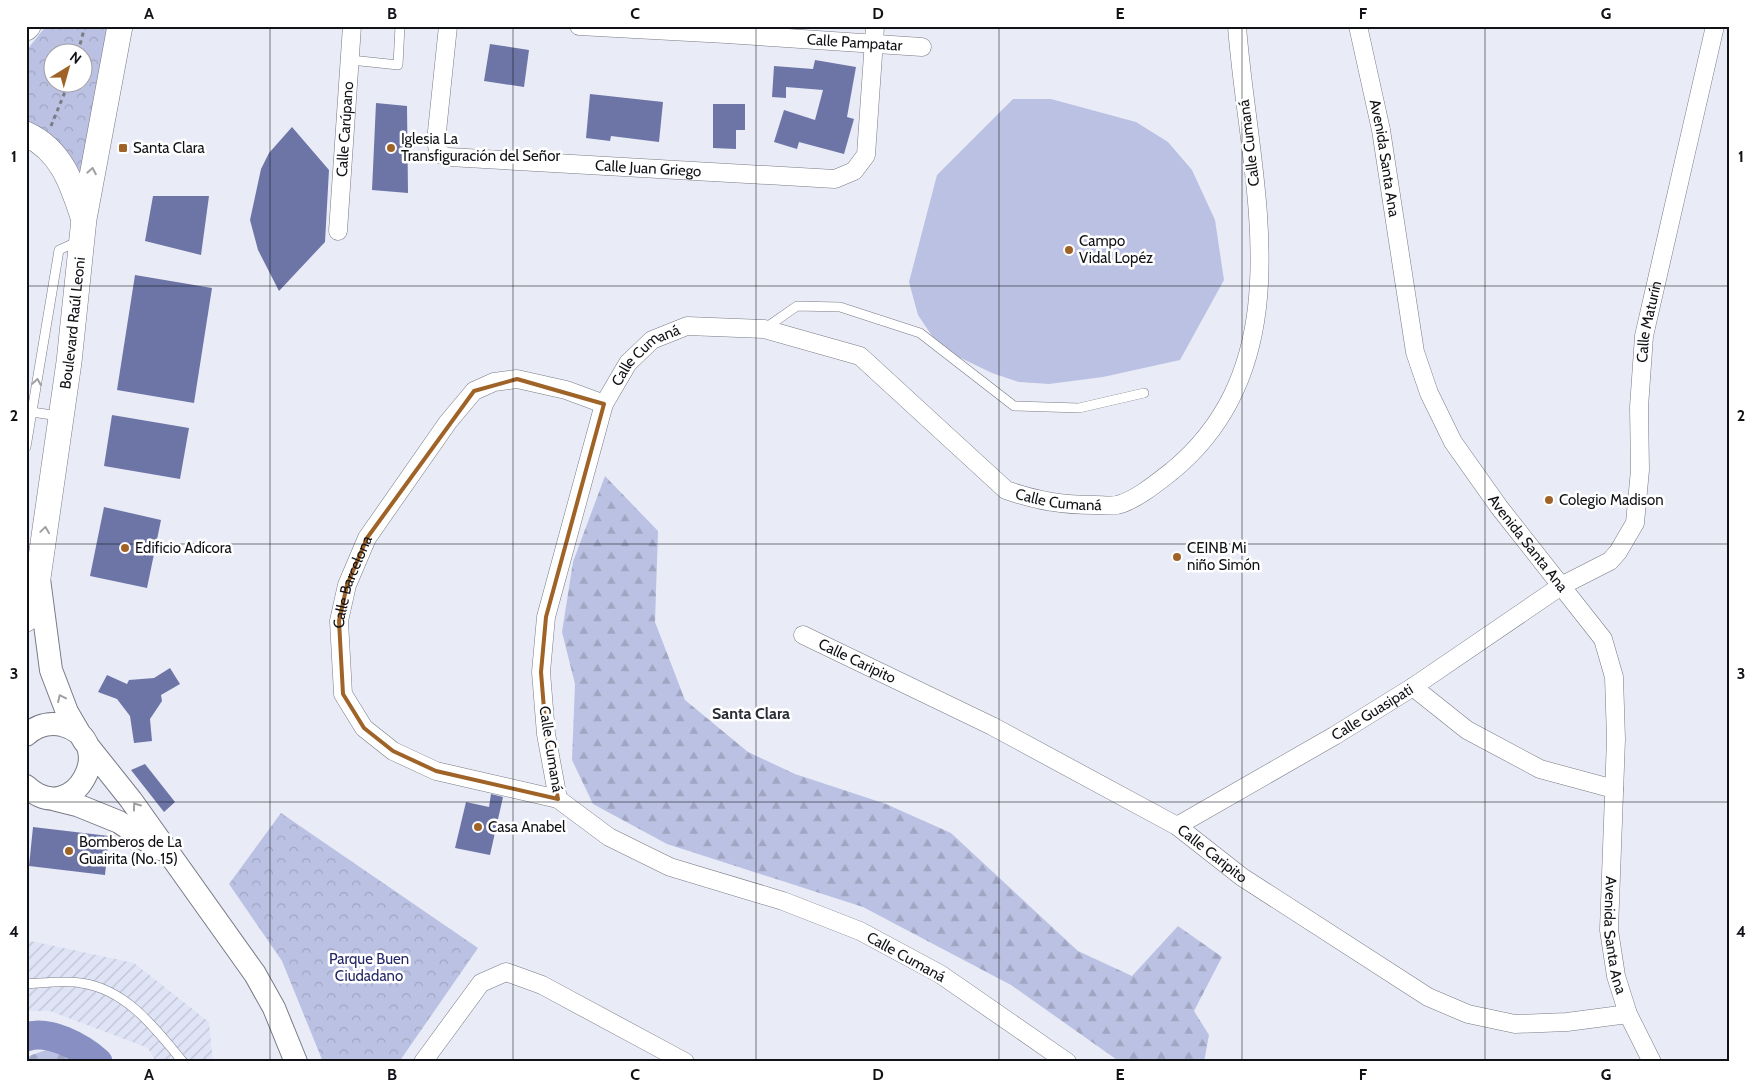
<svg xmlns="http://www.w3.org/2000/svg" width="1755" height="1088" viewBox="0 0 1755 1088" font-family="Cabin,sans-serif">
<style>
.industrial{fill:url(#industrial-furrows)}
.forest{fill:url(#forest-firs)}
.park{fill:url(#park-crowns);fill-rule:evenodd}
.garden{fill:#bbc1e3}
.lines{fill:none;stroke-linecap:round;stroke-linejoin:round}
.river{stroke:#878fc3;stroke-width:29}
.building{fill:#6d75a7}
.service-casing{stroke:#787a85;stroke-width:10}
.minor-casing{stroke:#787a85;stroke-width:19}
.tertiary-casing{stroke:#787a85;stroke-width:24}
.secondary-casing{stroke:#787a85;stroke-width:26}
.path{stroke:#7a7c84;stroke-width:3;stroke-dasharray:4 4;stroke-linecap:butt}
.service{stroke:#fff;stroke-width:9}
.minor{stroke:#fff;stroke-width:18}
.tertiary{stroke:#fff;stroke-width:22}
.secondary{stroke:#fff;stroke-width:25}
.oneway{stroke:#a0a0a2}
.marked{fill:none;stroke:#a06327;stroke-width:4;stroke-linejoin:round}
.grid{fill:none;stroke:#111216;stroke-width:1;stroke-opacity:0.55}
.poi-dot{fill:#a06327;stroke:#fff;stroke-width:2}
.labels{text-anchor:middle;stroke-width:5;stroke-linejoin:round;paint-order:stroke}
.street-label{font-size:15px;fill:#111216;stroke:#fff}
.poi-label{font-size:15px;fill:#111216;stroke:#fff;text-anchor:start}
.park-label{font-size:15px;fill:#252866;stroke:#fff}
.neighbourhood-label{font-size:16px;font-weight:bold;fill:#2c2e37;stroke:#fff}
.neatline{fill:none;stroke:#111216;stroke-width:2}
.grid-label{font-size:16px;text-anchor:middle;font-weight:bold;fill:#111216}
</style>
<defs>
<pattern id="industrial-furrows" width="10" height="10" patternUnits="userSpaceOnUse" patternTransform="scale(1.25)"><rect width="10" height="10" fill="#dfe3f6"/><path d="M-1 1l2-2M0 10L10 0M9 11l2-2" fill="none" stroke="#bec2d2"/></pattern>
<pattern id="forest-firs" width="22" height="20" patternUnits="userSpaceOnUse" patternTransform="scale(1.25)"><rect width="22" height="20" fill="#bbc1e3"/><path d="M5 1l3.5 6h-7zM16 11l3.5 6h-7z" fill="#a0a5c2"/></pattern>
<pattern id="park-crowns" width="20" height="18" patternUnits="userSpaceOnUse" patternTransform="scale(1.25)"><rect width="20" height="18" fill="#bbc1e3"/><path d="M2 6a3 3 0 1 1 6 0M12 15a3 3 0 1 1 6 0" fill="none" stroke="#a0a5c2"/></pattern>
</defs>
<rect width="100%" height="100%" fill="#e9ecf7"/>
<!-- industrial -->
<path class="industrial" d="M26 940 134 963 209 1022 213 1062H156L148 1048 50 1011H26Z"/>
<!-- forest -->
<path class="forest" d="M605 476 658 531 655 622 685 700 748 752 795 774 886 804 951 833 1078 951 1132 976 1178 926 1222 957 1194 1011 1209 1035 1204 1062H1120L1011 985 863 907 667 844 593 804 572 760 575 684 562 632 573 562Z
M63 1044 102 1062H26V1057Z"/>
<!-- park -->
<path class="park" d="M46 26H108L81 176 26 126V51ZM52 52H82V82H52Z
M281 813 478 948 399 1062H323L282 961 229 884Z"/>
<!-- garden -->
<path class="garden" d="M1013 99H1051L1136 122 1168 142 1192 170 1215 220 1224 280 1180 360 1103 377 1049 384 1019 382 992 373 940 348 918 315 909 282 937 175Z"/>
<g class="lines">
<!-- river -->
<path class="river" d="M26 1037C49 1029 81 1047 98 1062"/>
</g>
<!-- building -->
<path class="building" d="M490 44 529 50 524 87 484 81Z
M815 60 856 67 847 117 854 119 844 154 799 142 797 149 774 142 784 110 815 120 823 90 786 87V98L772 97 774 66 813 69Z
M590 94 663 102 659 142 611 136 610 141 586 138Z
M376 103 407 106 408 193 372 190Z
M713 104H745V130H736V149L713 148Z
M292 127 329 170 325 242 279 291 258 250 250 220 261 169 269 153Z
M153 196H209L201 255 145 241Z
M135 275 212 288 194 403 117 390Z
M112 415 189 428 180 479 104 466Z
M104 507 161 520 147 588 90 576Z
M170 668 180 684 161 695 162 701 150 719 152 741 134 743 130 716 117 699 98 692 107 675 127 684 129 680 154 678Z
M145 764 175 802 164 812 131 770Z
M491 794 503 797 490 855 455 848 466 802 489 807Z
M33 827 109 836 105 875 29 866Z"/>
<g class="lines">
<!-- service casing -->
<g class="service-casing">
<path id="service" d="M351 60 398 65 400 26
M764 329 797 306 840 307 920 333 1014 406 1079 408 1144 393
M32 412 59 416
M26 447 59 250 79 241
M26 984C44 983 64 980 81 983 126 989 156 1029 183 1062"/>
</g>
<!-- minor casing -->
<g class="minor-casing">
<g id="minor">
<path id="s1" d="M448 26 436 141 439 154 449 157 835 179 854 171 866 155 875 26"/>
<path id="s2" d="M579 26 726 34 922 47"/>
<path id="s3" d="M1358 26 1381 130 1415 352 1429 393 1453 442 1499 507 1603 639 1614 677 1616 739 1609 930 1616 976 1628 1014 1652 1062"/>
<path id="s4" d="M338 231 352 26"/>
<path id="s5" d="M803 635 992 726 1177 826 1242 877 1428 997 1468 1014 1515 1024 1567 1022 1628 1014"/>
<path d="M1413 687 1467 730 1540 769 1614 789"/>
<path id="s6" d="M558 799 436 771 393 751 364 728 343 694 339 621 347 585 367 538 448 422 474 391 494 382 517 379 566 390 604 404"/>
<path id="s7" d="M1177 826 1334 736 1413 687 1561 586 1610 561 1618 552 1635 523 1640 470 1639 407 1644 336 1715 26"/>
<path d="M423 1062 481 983 506 972 542 985 685 1062"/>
<path id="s8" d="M1067 1062 940 974 860 931 783 901 670 867 609 837 558 799 546 734 541 672 546 617 604 404 628 363 652 340 687 326 764 329 860 356 1006 490C1037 501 1063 505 1095 505 1102 505 1111 506 1117 505 1135 501 1158 482 1172 471 1308 359 1248 176 1237 26"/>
</g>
</g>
<!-- tertiary casing -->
<g class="tertiary-casing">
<path id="tertiary" d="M39 579 51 670 67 712 84 741 131 800 255 974 274 1008 296 1062
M26 735C36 726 48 722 62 725 122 741 73 831 26 786
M49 798 77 805 119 822 159 849"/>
</g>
<!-- secondary casing -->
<g class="secondary-casing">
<g id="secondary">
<path d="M26 28 28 26"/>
<path d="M26 134C61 150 72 183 83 217"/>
<path id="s9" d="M26 619 38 578 69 362 84 219 120 26"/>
</g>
</g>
<!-- path -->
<path class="path" d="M78 52 85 26
M51 126 69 82"/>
<!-- service -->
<use href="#service" class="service"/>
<!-- minor -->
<use href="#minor" class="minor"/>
<!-- tertiary -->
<use href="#tertiary" class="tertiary"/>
<!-- secondary -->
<use href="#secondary" class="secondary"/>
</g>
<!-- one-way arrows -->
<defs><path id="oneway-chevron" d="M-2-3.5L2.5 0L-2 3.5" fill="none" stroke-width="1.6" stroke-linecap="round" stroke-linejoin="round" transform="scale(1.25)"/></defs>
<g class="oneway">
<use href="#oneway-chevron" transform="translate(92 171) rotate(-80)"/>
<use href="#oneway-chevron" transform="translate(37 382) rotate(-81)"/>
<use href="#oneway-chevron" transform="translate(45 530) rotate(-82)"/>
<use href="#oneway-chevron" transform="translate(61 698) rotate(-115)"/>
<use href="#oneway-chevron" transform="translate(136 806) rotate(-126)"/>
</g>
<!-- marked area -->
<path class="marked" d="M517 379 604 404 546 617 541 672 546 734 558 799 436 771 393 751 364 728 343 694 339 621 347 585 367 538 474 391Z"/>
<!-- grid -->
<path class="grid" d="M270 26V1062M513 26V1062M756 26V1062M999 26V1062M1242 26V1062M1485 26V1062M26 286H1729M26 544H1729M26 802H1729"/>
<!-- markers -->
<g class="poi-dot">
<rect x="118" y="143" width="10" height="10" rx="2.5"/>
<circle cx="391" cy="148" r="5"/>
<circle cx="1069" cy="250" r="5"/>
<circle cx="1549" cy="500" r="5"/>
<circle cx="125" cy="548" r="5"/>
<circle cx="1177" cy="557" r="5"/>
<circle cx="478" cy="827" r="5"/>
<circle cx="69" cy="851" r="5"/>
</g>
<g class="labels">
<!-- street labels -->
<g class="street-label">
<text dy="5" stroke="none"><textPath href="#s2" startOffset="276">Calle Pampatar</textPath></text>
<text dy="5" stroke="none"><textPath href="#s4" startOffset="102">Calle Carúpano</textPath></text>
<text transform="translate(1249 143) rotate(-97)" y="5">Calle Cumaná</text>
<text dy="5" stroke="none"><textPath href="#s3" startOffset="135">Avenida Santa Ana</textPath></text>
<text dy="5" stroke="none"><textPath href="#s1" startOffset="339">Calle Juan Griego</textPath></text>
<text dy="5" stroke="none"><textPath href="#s7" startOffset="756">Calle Maturín</textPath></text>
<text dy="5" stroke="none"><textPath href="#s9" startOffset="300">Boulevard Raúl Leoni</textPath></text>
<text dy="5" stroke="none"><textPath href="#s8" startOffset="1048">Calle Cumaná</textPath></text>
<text dy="5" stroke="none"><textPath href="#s8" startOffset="1529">Calle Cumaná</textPath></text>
<text dy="5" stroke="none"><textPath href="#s3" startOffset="555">Avenida Santa Ana</textPath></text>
<text dy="5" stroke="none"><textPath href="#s6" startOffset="364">Calle Barcelona</textPath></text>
<text dy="5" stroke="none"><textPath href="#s5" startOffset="60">Calle Caripito</textPath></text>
<text dy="5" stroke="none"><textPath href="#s7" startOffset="226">Calle Guasipati</textPath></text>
<text transform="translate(551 749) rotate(81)" y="5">Calle Cumaná</text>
<text dy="5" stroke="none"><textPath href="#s5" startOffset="465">Calle Caripito</textPath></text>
<text dy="5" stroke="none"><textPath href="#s3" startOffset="975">Avenida Santa Ana</textPath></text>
<text transform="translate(906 957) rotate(29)" y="5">Calle Cumaná</text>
</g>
<!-- poi labels -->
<g class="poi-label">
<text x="401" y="144">Iglesia La<tspan x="401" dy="17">Transfiguración del Señor</tspan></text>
<text x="133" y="153">Santa Clara</text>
<text x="1079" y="246">Campo<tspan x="1079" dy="17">Vidal Lopéz</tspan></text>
<text x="1559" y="505">Colegio Madison</text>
<text x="135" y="553">Edificio Adícora</text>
<text x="1187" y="553">CEINB Mi<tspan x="1187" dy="17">niño Simón</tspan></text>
<text x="488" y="832">Casa Anabel</text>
<text x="79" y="847">Bomberos de La<tspan x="79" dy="17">Guairita (No. 15)</tspan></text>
</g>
<!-- park labels -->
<g class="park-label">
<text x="369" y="964">Parque Buen<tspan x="369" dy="17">Ciudadano</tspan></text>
</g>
<!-- neighbourhood labels -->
<g class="neighbourhood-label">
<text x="751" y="719">Santa Clara</text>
</g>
</g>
<!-- border -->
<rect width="1755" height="1088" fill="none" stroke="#ffffff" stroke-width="55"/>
<!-- north arrow -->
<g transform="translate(68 68) rotate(37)"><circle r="24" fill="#ffffff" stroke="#a0a0a2"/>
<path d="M0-4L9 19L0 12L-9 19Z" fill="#a06327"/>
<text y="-8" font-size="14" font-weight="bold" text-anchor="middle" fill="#111216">N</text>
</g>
<rect x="28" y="28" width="1700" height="1032" class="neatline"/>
<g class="grid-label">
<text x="149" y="19">A</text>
<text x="392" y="19">B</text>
<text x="635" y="19">C</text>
<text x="878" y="19">D</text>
<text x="1120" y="19">E</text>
<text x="1363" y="19">F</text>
<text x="1606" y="19">G</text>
<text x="14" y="162">1</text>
<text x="1741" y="162">1</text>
<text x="14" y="421">2</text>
<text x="1741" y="421">2</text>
<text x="14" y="679">3</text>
<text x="1741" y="679">3</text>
<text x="14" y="937">4</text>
<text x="1741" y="937">4</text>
<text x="149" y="1080">A</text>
<text x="392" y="1080">B</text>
<text x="635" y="1080">C</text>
<text x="878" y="1080">D</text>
<text x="1120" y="1080">E</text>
<text x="1363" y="1080">F</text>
<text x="1606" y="1080">G</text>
</g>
</svg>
